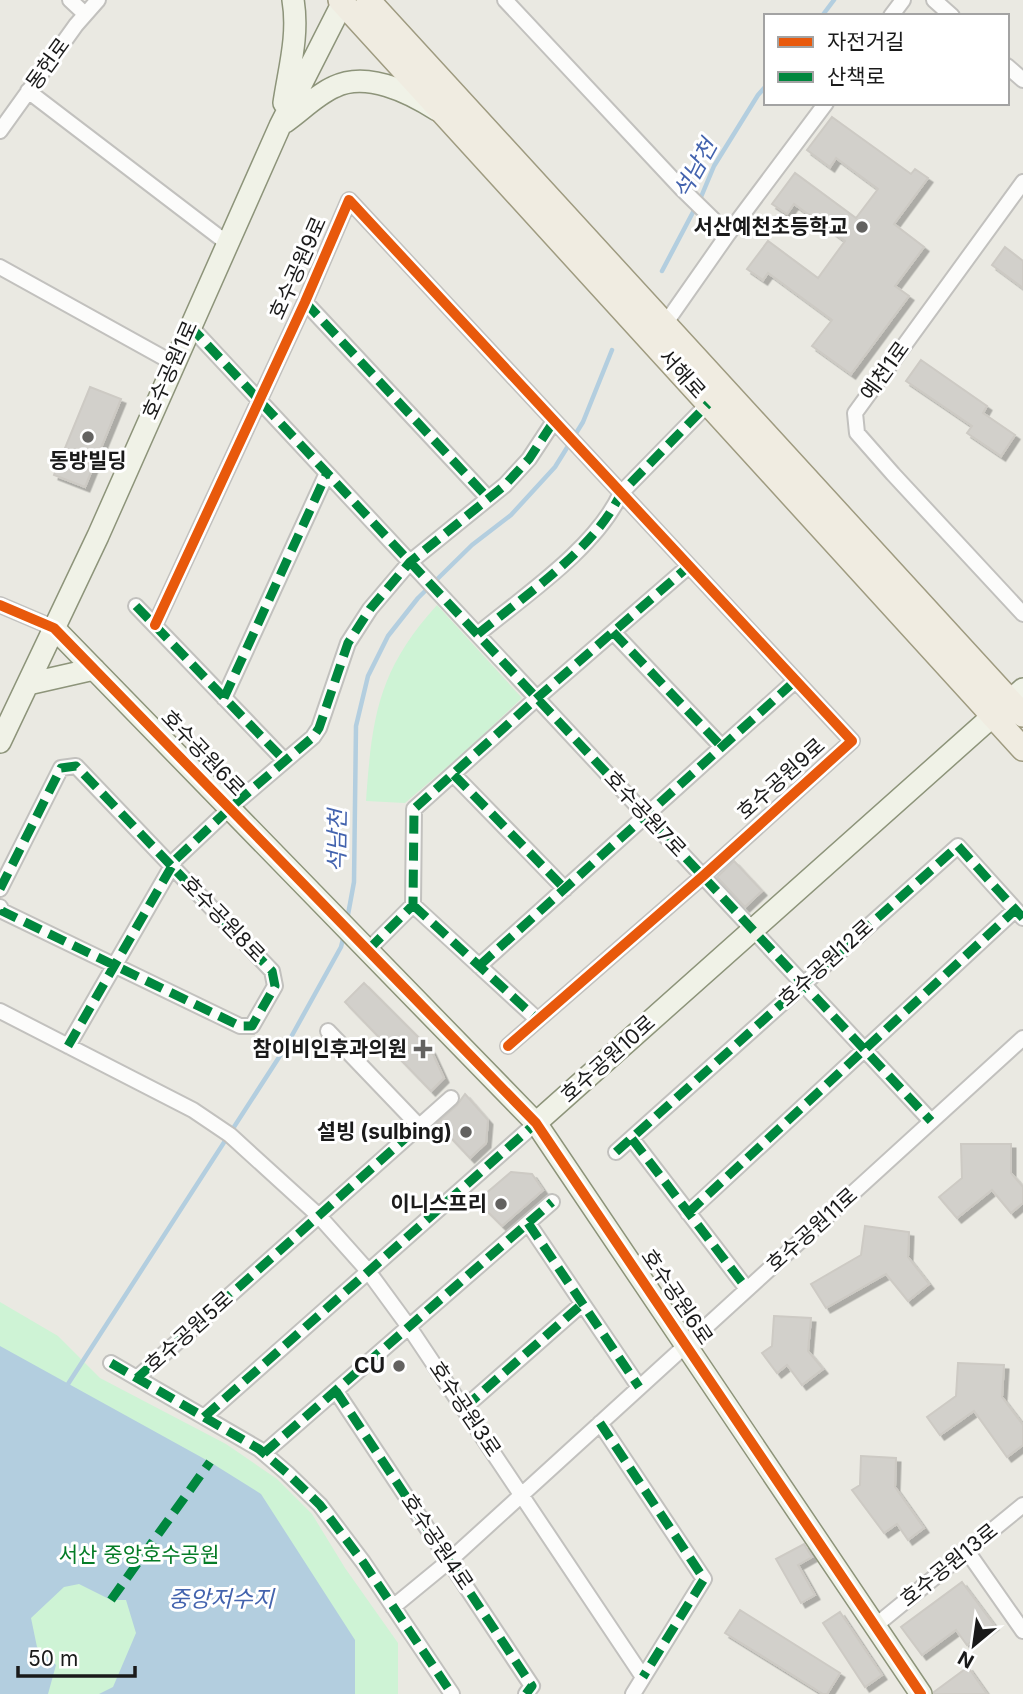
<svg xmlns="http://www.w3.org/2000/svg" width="1023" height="1694" viewBox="0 0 1023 1694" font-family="Inter,'Noto Sans KR',sans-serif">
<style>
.park{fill:#cef3d5}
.water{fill:#b3cedf}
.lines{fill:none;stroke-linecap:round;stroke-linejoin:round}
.stream{stroke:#b3cedf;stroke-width:4.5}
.building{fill:#d2d0cb;stroke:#cdcac4;stroke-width:2;filter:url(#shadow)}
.street-casing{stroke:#c2c1be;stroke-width:18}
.secondary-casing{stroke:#8d947a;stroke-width:24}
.primary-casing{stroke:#9f9b80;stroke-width:26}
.street{stroke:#fcfcfb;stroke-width:14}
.secondary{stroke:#f0f2e7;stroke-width:21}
.primary{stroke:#f0ece1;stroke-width:23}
.quiet{stroke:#00873e;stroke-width:9;stroke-dasharray:18 9;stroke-linecap:butt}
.cycleway-casing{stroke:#fff;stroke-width:15}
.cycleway{stroke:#e8590c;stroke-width:10}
.poi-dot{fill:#636260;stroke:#fff;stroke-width:2.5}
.labels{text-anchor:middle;stroke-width:6;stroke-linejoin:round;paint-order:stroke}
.street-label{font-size:21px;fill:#1a1a1a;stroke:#fff}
.poi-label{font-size:21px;font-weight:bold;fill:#1a1a1a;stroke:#fff;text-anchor:end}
.park-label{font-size:21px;fill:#057c27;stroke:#fff}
.water-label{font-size:23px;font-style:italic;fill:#4363ae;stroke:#fff}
</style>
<defs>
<filter id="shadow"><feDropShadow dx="4.5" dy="4.5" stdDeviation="0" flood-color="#0004"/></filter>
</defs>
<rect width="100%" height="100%" fill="#eae9e2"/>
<!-- park -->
<path class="park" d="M437 605 522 698 468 749 405 803 366 801C372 717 378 670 437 605Z
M0 1302 58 1336 100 1378 226 1444 277 1479 312 1514 345 1568 398 1643V1694H0Z"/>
<!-- water -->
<path class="water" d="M0 1346 210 1462 261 1494 355 1640V1694H99L113 1687 136 1633 126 1600H111L79 1584 64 1587 31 1618 37 1647 56 1665 48 1694H0Z"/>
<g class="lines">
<!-- stream -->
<path class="stream" d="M822 16 834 0
M662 271 701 197 714 166 758 95 766 86
M347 920 354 882 356 726 368 676 388 636 418 598 472 545 511 515 555 467 583 422 612 350
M68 1384 285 1048 341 947 344 935"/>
</g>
<!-- building -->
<path class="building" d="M832 117 911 174 915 169 928 178 894 224 924 247 895 286 909 296 851 374 812 346 832 320 768 273 763 280 747 269 768 241 818 278 845 241 794 204 787 214 772 204 795 173 856 218 878 189 836 158 830 167 807 150Z
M1005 247 1023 261V288L992 265Z
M921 360 987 406 983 413 1015 435 1001 456 967 433 972 426 906 381Z
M90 387 121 399 85 487 54 475Z
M734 861 762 891 745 907 717 877Z
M364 983 431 1050 444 1078 431 1091 345 1002Z
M465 1094 488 1120 486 1143 470 1158 437 1123 457 1105Z
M961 1144H1011V1173L1023 1187V1203L1011 1213 992 1190 957 1218 939 1197 962 1178Z
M511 1172 532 1174 543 1190 502 1226 477 1201Z
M865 1226 909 1232 908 1257 929 1284 908 1301 886 1274 826 1308 811 1284 861 1255Z
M774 1316 811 1318 808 1351 823 1369 802 1385 787 1365 777 1373 762 1353 772 1346Z
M958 1363 1004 1365 1002 1397 1023 1425V1445L1007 1457 974 1411 940 1435 927 1417 956 1396Z
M861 1456 896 1458 895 1487 924 1528 908 1540 897 1524 884 1533 852 1490 860 1485Z
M804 1544 812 1557 798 1565 815 1595 801 1603 776 1559Z
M962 1582 994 1625 967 1645 956 1630 922 1655 901 1627Z
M740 1610 840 1673 827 1694H823L725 1633Z
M840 1612 882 1675 865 1687 823 1623Z
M968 1667 987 1694H934V1692Z"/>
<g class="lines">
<!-- street casing -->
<g class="street-casing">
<path id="street" d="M70 0 85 14
M505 0 682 189 728 234
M934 0 952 16
M891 16 903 0
M1007 66 1023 80
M28 91 227 243
M0 131 76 25 98 0
M1023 182 855 413 857 433 893 474 1023 614
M0 267 173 363
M305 302 488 498
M665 324 728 234 826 103
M189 325 931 1121
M0 605 54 628
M136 606 285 761
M155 625 305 302 349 200 852 741 703 876 508 1046
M613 632 722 747
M478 634C524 596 596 548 621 493L708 404
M224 698 327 473
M454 775 565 889
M0 889 61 768 76 766 272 971 275 986 252 1026H240L2 911 0 907
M413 905 538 1020
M368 950 413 905 414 809 537 698 689 566
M479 966 795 681
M0 1011 193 1110 230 1135 319 1216 368 1271 409 1327 643 1677
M328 1031 419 1126
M68 1046 176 859 230 808 313 737 319 728 348 643 370 609 410 562 505 485 529 459 554 421
M632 1139 747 1289
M616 1152 958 846 1023 918
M688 1213 1015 910
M528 1223 639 1387
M111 1363 259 1449 287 1473 320 1505 363 1562 452 1694
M137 1378 451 1098
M336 1391 532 1686 526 1694
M464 1408 582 1304
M204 1417 536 1123
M600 1423 704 1579 633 1694
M264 1453 552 1202
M967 1551 1023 1631
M393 1607 449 1561 1023 1038
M875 1626 1023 1505"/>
</g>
<!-- secondary casing -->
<g class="secondary-casing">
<path id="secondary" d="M284 103C289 69 299 35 293 0
M285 122C301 111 316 95 334 87 366 71 409 92 437 110
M54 628 536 1123 921 1694
M28 684 94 669
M0 742 98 536 280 126 344 0
M536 1123 1023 689"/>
</g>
<!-- primary casing -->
<g class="primary-casing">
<path id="primary" d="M340 0 1023 749
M368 0 1023 715"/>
</g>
<!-- street -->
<use href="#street" class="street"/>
<!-- secondary -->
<use href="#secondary" class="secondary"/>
<!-- primary -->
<use href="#primary" class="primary"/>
<!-- quiet -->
<path class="quiet" d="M305 302 488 498
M189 325 931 1121
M136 606 285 761
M613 632 722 747
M478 634C524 596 596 548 621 493L708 404
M224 698 327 473
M454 775 565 889
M0 889 61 768 76 766 272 971 275 986 252 1026H240L2 911 0 907
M413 905 538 1020
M368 950 413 905 414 809 537 698 689 566
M479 966 795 681
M68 1046 176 859 230 808 313 737 319 728 348 643 370 609 410 562 505 485 529 459 554 421
M632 1139 747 1289
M616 1152 958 846 1023 918
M688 1213 1015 910
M528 1223 639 1387
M111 1363 259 1449 287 1473 320 1505 363 1562 452 1694
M137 1378 419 1126
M336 1391 532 1686 526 1694
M464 1408 582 1304
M204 1417 536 1123
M600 1423 704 1579 643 1677
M264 1453 552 1202
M111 1600 210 1462"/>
<!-- cycleway casing -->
<g class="cycleway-casing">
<path id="cycleway" d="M0 605 54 628 536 1123 921 1694
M155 625 305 302 349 200 852 741 703 876 508 1046"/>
</g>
<!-- cycleway -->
<use href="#cycleway" class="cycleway"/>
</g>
<!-- markers -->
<g class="poi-dot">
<circle cx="862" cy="227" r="7"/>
<circle cx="88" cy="437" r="7"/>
<path d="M419.5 1038.5h7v7h7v7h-7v7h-7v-7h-7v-7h7z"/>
<circle cx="466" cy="1132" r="7"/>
<circle cx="501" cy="1204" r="7"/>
<circle cx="399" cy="1366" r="7"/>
</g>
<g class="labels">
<!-- street labels -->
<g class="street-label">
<text transform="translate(48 64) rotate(-54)" y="7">동헌로</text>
<text transform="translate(298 268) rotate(-66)" y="7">호수공원9로</text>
<text transform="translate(170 370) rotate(-66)" y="7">호수공원1로</text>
<text transform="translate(885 371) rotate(-54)" y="7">예천1로</text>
<text transform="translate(682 374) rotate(48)" y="7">서해로</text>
<text transform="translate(203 753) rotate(46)" y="7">호수공원6로</text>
<text transform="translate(781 779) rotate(-42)" y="7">호수공원9로</text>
<text transform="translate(645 814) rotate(47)" y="7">호수공원7로</text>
<text transform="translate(223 919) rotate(46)" y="7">호수공원8로</text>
<text transform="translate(826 963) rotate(-42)" y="7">호수공원12로</text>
<text transform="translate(608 1059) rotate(-42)" y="7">호수공원10로</text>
<text transform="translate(812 1230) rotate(-42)" y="7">호수공원11로</text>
<text transform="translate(677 1297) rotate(56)" y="7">호수공원6로</text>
<text transform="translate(189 1332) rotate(-42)" y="7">호수공원5로</text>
<text transform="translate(465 1409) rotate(56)" y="7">호수공원3로</text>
<text transform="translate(437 1542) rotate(56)" y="7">호수공원4로</text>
<text transform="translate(949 1565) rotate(-39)" y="7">호수공원13로</text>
</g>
<!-- poi labels -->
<g class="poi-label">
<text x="848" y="234">서산예천초등학교</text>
<text x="88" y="468" text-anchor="middle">동방빌딩</text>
<text x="407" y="1056">참이비인후과의원</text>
<text x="452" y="1139">설빙 (sulbing)</text>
<text x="487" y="1211">이니스프리</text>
<text x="385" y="1373">CU</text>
</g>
<!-- park labels -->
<g class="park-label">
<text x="139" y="1562">서산 중앙호수공원</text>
</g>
<!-- water labels -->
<g class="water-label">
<text transform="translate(695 169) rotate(-61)" y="8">석남천</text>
<text transform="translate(337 841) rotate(-89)" y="8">석남천</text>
<text x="221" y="1607">중앙저수지</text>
</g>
</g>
<!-- legend -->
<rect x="764" y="14" width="245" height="91" fill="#ffffff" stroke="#a3a3a3" stroke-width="2"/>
<rect x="778" y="37" width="35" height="10" fill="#e8590c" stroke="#a3a3a3" stroke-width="2"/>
<text x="827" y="49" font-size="21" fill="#1a1a1a">자전거길</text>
<rect x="778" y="72" width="35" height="10" fill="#00873e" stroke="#a3a3a3" stroke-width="2"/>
<text x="827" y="84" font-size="21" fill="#1a1a1a">산책로</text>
<!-- north arrow -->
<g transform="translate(974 1645) rotate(209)" stroke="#ffffff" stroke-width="5" paint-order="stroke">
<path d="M0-5L12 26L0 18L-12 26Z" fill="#1a1a1a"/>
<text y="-10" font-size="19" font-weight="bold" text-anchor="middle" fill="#1a1a1a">N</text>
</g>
<!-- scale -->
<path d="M18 1666v10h117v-10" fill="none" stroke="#1a1a1a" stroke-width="3.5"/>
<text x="28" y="1666" font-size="21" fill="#1a1a1a" stroke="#ffffff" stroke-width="5" paint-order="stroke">50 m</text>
</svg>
